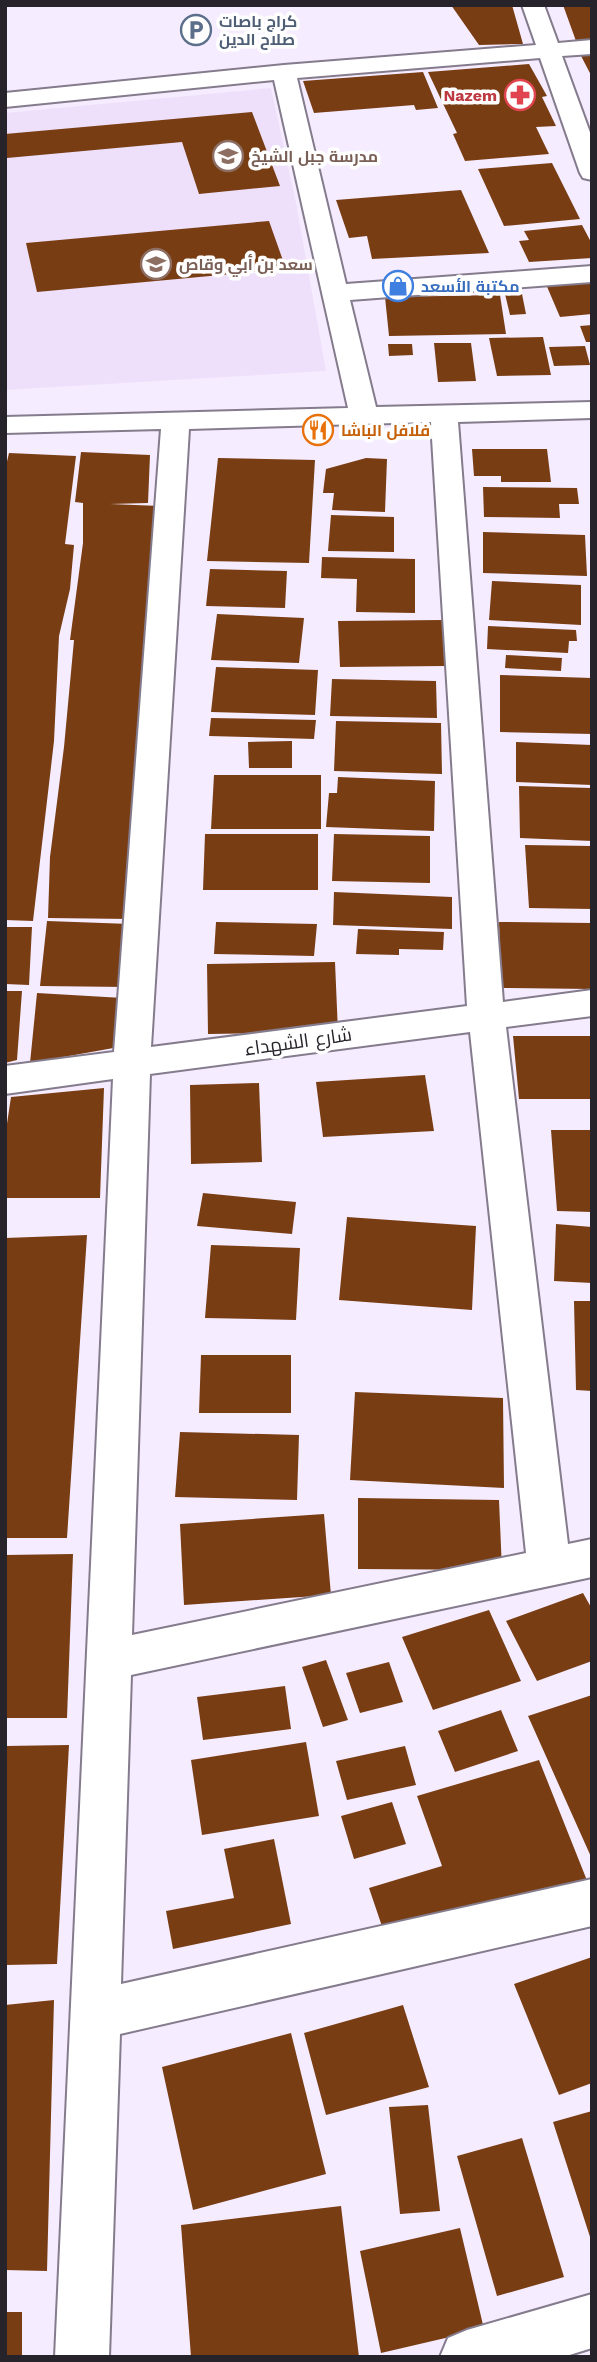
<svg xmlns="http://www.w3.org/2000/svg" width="597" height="2362" viewBox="0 0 597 2362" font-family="'Work Sans',Cairo,sans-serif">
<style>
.built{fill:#eee0fa}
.building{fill:#793d14}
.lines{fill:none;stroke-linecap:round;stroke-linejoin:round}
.minor-casing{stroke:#847b8c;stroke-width:4}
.minor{fill:#fff;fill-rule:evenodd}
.labels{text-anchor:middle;stroke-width:7;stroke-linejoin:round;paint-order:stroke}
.far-service-label{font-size:16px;font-weight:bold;fill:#4e5e75;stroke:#fefefe;text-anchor:start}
.far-health-label{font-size:16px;font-weight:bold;fill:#be3a42;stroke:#fefefe;text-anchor:end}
.far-education-label{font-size:16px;font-weight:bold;fill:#785e54;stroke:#fefefe;text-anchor:start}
.far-shop-label{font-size:16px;font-weight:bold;fill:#366cbe;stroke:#fefefe;text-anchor:start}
.far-food-label{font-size:16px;font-weight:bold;fill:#c56008;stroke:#fefefe;text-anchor:start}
.street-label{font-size:19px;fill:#27232a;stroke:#fefefe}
</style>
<rect width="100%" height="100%" fill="#f6ecff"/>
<!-- built -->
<path class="built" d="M271 88 296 203 326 371 5 390V113Z"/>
<!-- building -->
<path class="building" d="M451 5H512L523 44 479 45Z
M563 5H592V40L576 41Z
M592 53V77L580 54Z
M529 64 547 96 542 97 556 126 536 127 549 154 465 161 453 134 457 133 428 72Z
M423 72 438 108 416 110 414 105 314 113 303 81Z
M252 112 280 186 199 194 182 142 7 158 5 153V134Z
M552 163 580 219 504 226 478 169Z
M461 190 489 253 372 259 367 236 349 238 336 200Z
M269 221 286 269 37 292 26 243Z
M582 225 592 244V258L529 262 519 241 529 240 524 231Z
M592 278V314L560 317 545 282Z
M505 294H522L526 314 510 315Z
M500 295 506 334 389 336 385 297Z
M592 325V342H586L580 326Z
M543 337 551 375 497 376 489 338Z
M434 343H471L476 381 438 382Z
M388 344H412L413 355 389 356Z
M585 346 590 365 554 366 549 347Z
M472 449H547L551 482H501V476H474Z
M81 452 150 455 148 503 110 504 160 506 145 640 146 696 131 919 48 918 50 857 64 747 74 640H70L83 543V503L75 502Z
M9 453 76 456 65 544 74 545 70 589 59 636 54 741 33 921 5 920V470Z
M218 458 315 460 309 563 207 561Z
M366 458 387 459 385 512 332 510 334 493H323L326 469Z
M483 487 577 488 579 504H559L560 518 484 517Z
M331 515 394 517V552L328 551Z
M483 532 585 535 587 576 483 573Z
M322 557 415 559V613L356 612 357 579 321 578Z
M210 569 287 571 285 608 206 606Z
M492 581 581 585V625L489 620Z
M217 614 304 618 299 663 211 660Z
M442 620 445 666 340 667 338 621Z
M488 626 576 630 577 641H569L568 653 487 649Z
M506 655 562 658 561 671 505 668Z
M216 667 318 670 315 715 211 712Z
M500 675 592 678V734L500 732Z
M332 679 436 681 437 718 330 716Z
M211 718 316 720 314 739 209 736Z
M336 721 441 723 442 774 334 771Z
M292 741V768H249L248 742Z
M516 742 592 745V785L516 782Z
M214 775H321V829H211Z
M338 777 435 781 434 831 326 827 329 793H337Z
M519 786 592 788V841L520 838Z
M205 834H318V890H203Z
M334 834 430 836V883L332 881Z
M525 845 592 846V909L529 908Z
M334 892 452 897V929L333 925Z
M47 921 130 924 126 987 40 986Z
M216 922 317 924 314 956 214 954Z
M499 922 592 923V989L501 988Z
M5 927H32L29 985 5 984Z
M358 929 444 932 443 950 399 949V955L356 954Z
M335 962 338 1032 208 1034 207 964Z
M5 991H22L17 1060 5 1063Z
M37 993 123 998 119 1047 30 1063Z
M513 1036H592V1099H519Z
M425 1075 434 1131 323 1137 316 1082Z
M259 1083 262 1162 191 1164 190 1085Z
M104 1088 100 1198H5V1137L11 1097Z
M551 1130H592V1212L557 1211Z
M203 1193 296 1202 292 1234 197 1226Z
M347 1217 476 1226 472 1310 339 1300Z
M556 1224 592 1227V1283L554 1281Z
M87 1235 67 1538H5V1238Z
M211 1245 300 1248 296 1320 205 1318Z
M574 1301H592V1391L576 1390Z
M201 1355H291V1413H199Z
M355 1392 503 1398 504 1488 350 1480Z
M180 1432 299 1435 297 1500 175 1497Z
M358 1498 499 1500 502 1570 358 1569Z
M324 1514 331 1595 184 1605 180 1524Z
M73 1554 67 1718H5V1555Z
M583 1593 592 1609V1661L537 1681 506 1621Z
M489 1610 521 1681 433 1710 402 1637Z
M326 1660 348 1720 323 1727 302 1667Z
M389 1662 403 1702 360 1713 346 1673Z
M285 1686 291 1729 203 1740 197 1697Z
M592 1695V1859L528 1716Z
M501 1710 518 1751 455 1772 438 1731Z
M306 1742 319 1816 202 1835 191 1760Z
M69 1745 57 1964 5 1965V1746Z
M405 1746 416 1785 347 1800 336 1761Z
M539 1760 588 1883 388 1944 369 1888 442 1866 417 1796Z
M392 1802 406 1844 354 1859 341 1816Z
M274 1839 291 1924 173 1949 166 1911 234 1898 224 1849Z
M592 1957V2083L559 2095 514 1984Z
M54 2000 47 2271 5 2270V2005Z
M403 2005 429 2087 326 2115 304 2033Z
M291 2033 326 2174 193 2210 162 2067Z
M428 2105 440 2211 400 2214 389 2107Z
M592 2111V2240H591L553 2122Z
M522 2138 564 2277 497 2296 457 2156Z
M341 2206 359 2357H191L181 2225Z
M460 2228 484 2329 381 2353 360 2251Z
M5 2312H22V2357H5Z"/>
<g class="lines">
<!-- minor casing -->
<g class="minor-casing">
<path id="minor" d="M522 5H544L558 43 592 40V54L562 56 592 138V180L583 178 580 173 540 58 297 78 346 284 592 266V282L350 300 376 407 592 402V418L458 422 503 1002 592 990V1016L506 1027 568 1544 592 1539V1577L131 1675 121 1984 592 1879V1926L120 2034 109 2357H55L113 1079 5 1094V1066L114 1052 161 429 5 433V417L348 408 274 80 5 107V93L284 65 536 45ZM431 422 467 1006 151 1047 189 429ZM470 1032 526 1553 132 1635 150 1074Z
M592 2294V2348L563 2357H440L448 2338 467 2330Z"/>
</g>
<!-- minor -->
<use href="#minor" class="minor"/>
</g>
<!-- icons -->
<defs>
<g id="parking-ring" transform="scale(1.575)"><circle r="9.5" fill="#fefefe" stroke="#5c6f8a" stroke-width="1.5"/><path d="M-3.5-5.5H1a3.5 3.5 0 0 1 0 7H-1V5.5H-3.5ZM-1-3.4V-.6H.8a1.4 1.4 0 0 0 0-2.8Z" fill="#5c6f8a"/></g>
<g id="pharmacy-ring" transform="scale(1.575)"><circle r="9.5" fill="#fefefe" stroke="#e0444e" stroke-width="1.5"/><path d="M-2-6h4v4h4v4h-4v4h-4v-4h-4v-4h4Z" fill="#e0444e"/></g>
<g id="school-ring" transform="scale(1.575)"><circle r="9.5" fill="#fefefe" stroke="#8d6e63" stroke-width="1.5"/><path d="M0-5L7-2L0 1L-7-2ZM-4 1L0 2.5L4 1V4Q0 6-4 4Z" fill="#8d6e63"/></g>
<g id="shop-ring" transform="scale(1.575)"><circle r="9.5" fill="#fefefe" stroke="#3f7fe0" stroke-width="1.5"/><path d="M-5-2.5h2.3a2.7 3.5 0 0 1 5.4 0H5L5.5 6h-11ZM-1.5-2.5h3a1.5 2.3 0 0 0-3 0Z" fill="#3f7fe0"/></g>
<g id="restaurant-ring" transform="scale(1.575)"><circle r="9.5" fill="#fefefe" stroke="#e8710a" stroke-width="1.5"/><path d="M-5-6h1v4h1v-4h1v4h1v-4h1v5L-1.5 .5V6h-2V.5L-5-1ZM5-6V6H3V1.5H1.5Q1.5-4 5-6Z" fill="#e8710a"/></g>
</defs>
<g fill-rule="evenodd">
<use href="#parking-ring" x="196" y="30"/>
<use href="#pharmacy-ring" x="520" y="95"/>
<use href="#school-ring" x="228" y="156"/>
<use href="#school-ring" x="156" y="264"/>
<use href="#shop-ring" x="398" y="286"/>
<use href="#restaurant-ring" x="318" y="430"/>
</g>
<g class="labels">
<!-- far-service labels -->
<g class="far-service-label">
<text x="219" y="27">كراج باصات<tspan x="219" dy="18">صلاح الدين</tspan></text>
</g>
<!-- far-health labels -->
<g class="far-health-label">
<text x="497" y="101">Nazem</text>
</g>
<!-- far-education labels -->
<g class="far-education-label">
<text x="251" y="162">مدرسة جبل الشيخ</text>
<text x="179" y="270">سعد بن أبي وقاص</text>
</g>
<!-- far-shop labels -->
<g class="far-shop-label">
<text x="421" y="292">مكتبة الأسعد</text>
</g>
<!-- far-food labels -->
<g class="far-food-label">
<text x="341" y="436">فلافل الباشا</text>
</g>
<!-- street labels -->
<g class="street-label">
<text transform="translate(298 1041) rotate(-8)" y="7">شارع الشهداء</text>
</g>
</g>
<!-- border -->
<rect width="597" height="2362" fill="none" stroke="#27232a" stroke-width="14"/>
</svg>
